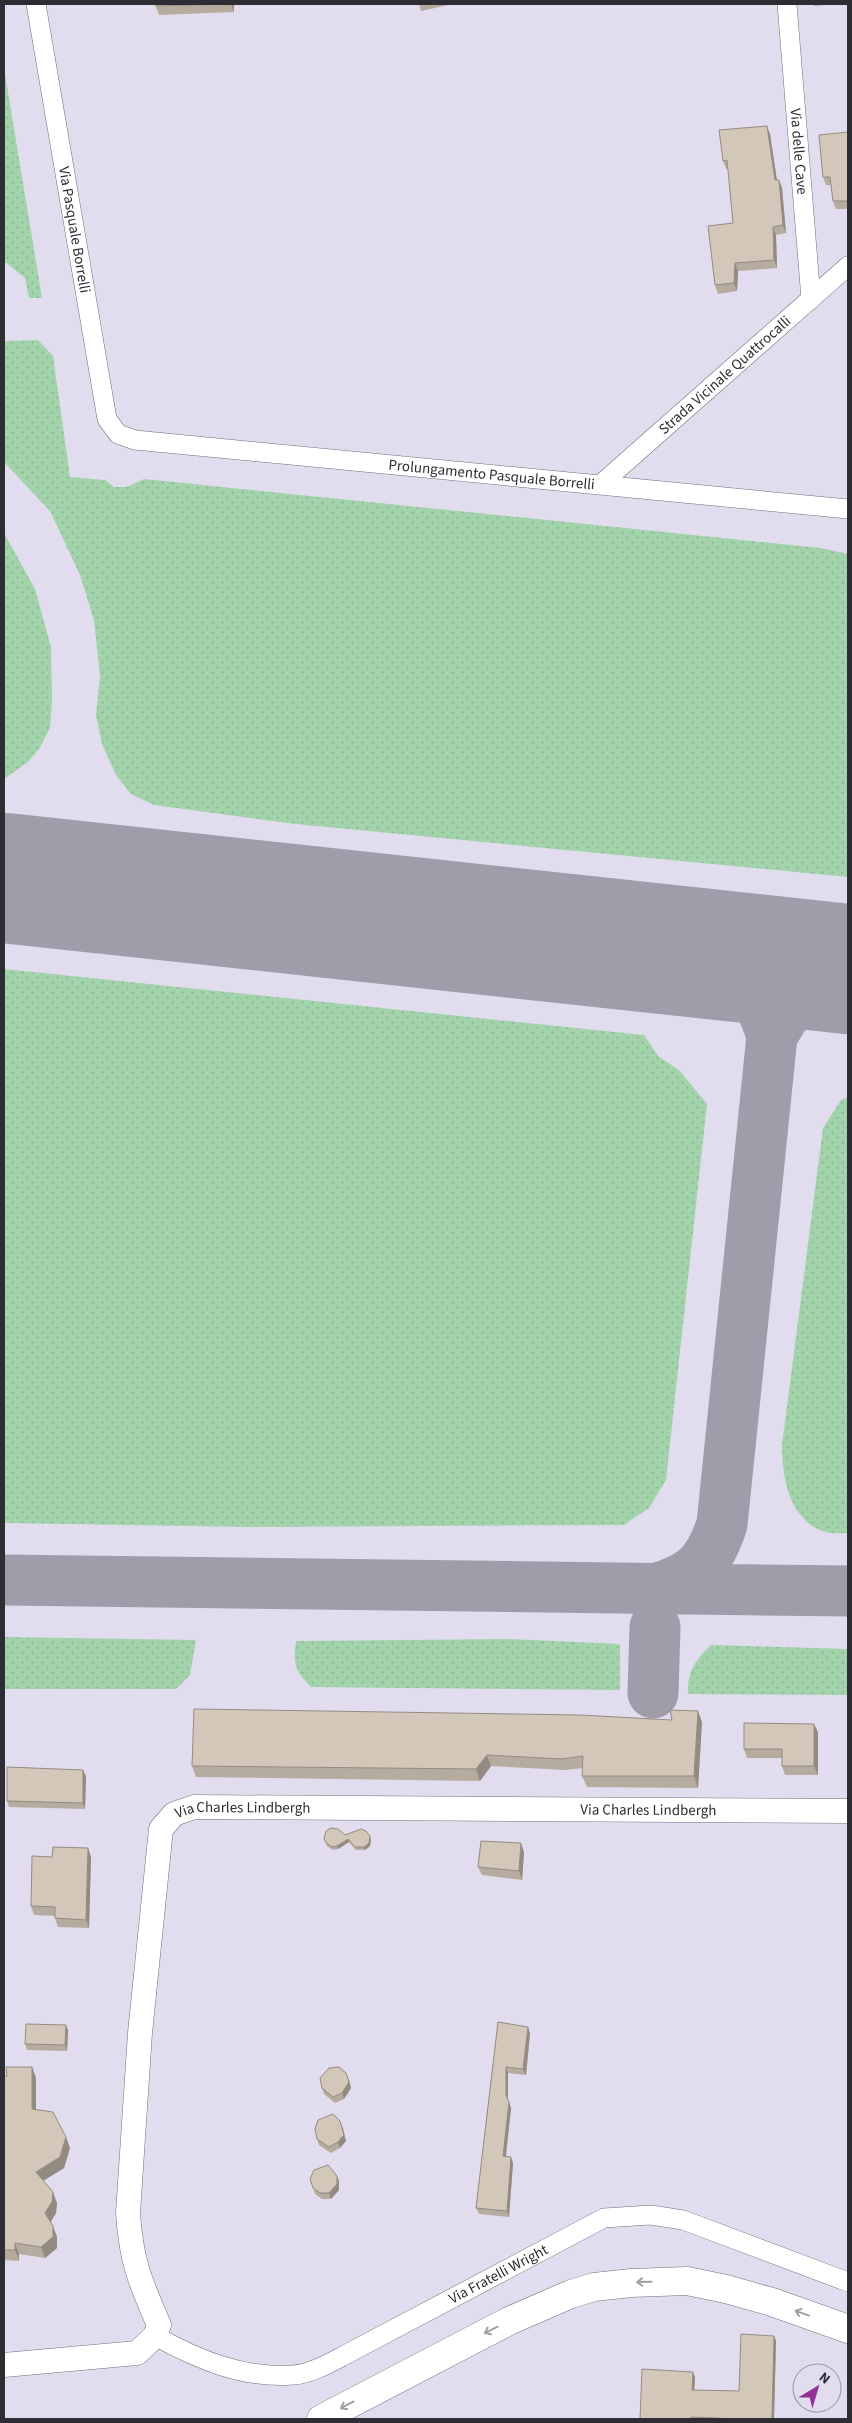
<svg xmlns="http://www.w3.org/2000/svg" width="852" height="2423" viewBox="0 0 852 2423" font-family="'Source Sans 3',sans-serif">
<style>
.grass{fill:url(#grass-dots)}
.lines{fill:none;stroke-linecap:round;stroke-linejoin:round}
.taxiway{stroke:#a09caa;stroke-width:51}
.runway{stroke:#a09caa;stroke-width:130}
.minor-casing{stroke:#716e7d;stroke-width:20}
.tertiary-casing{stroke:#716e7d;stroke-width:25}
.motorway-casing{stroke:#716e7d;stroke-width:29}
.minor{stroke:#fff;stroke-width:19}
.tertiary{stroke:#fff;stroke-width:24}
.motorway{stroke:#fff;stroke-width:28}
.wall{fill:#b5ab9e}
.shaded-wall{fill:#938b81}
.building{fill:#d2c7b8;stroke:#938b81}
.oneway{stroke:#a1a0a3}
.labels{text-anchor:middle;stroke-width:5;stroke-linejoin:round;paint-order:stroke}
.street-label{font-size:15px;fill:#2e2d33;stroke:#e1ddef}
</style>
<defs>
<pattern id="grass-dots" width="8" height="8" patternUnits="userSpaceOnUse" patternTransform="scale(1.25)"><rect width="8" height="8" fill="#a2d3ab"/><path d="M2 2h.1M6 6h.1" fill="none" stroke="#8cb594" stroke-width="1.8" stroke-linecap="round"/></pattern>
</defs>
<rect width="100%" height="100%" fill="#e1ddef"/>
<!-- grass -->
<path class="grass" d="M4 68 42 298H29L25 278 4 261Z
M38 340 53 356 70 477 105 480 114 487H127L144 479 821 548 848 554V877L295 824 154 805 131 794 116 775 102 744 96 715 100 676 94 620 80 575 50 511 4 462V341Z
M4 533 35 589 51 647 52 701 50 728 39 749 28 762 4 779Z
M4 969 644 1035 659 1057 679 1070 707 1104 666 1480 649 1508 624 1525 249 1527 4 1523Z
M848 1097V1533C841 1533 832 1534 825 1532 789 1520 782 1478 782 1445L823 1128 841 1100Z
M4 1637 196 1640 190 1675 176 1689H4Z
M509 1639 620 1644V1690L311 1687C295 1671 293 1664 296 1641Z
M711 1645 848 1649V1695L688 1694C688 1670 694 1662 711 1645Z"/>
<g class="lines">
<!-- taxiway -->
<path class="taxiway" d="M685 951C737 972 755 981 772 1036
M4 1580 848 1591
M654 1589C694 1578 709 1564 722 1524L772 1036C792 1000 806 985 848 977
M653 1693 655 1627"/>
<!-- runway -->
<path class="runway" d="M4 878 848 969"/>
<!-- minor casing -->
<g class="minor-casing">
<g id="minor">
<path id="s1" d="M36 4 107 419 118 434 135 440 848 509"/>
<path id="s2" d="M787 4 811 299"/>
<path id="s3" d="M601 484 848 266"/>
<path id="s4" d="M155 2336C197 2359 243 2379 293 2375 310 2374 328 2364 343 2356L604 2218 651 2215 683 2220 848 2282"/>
</g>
</g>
<!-- tertiary casing -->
<g class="tertiary-casing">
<g id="tertiary">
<path id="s5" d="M4 2365 137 2353 155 2336 159 2325C140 2282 131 2260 128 2213L140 2033 161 1829 174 1814 194 1807 848 1811"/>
</g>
</g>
<!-- motorway casing -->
<g class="motorway-casing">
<path id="motorway" d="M321 2419 509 2321 571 2294 594 2287 631 2283 687 2281 726 2289 772 2302 848 2329"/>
</g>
<!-- minor -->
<use href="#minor" class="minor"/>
<!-- tertiary -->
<use href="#tertiary" class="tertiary"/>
<!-- motorway -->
<use href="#motorway" class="motorway"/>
</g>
<!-- wall -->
<path class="wall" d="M155 4H234V12L159 15Z
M419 4H453L421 11Z
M813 4H835L814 6Z
M848 132V209H836L833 201 831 185H826L823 177Z
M770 134 777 180H779L782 188 786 233 776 235 777 268 738 271 737 291 718 294 715 285 733 223 728 168 726 169 723 161Z
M702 1722 698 1788 587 1787 582 1776 583 1768 566 1770 491 1766 480 1781 196 1777 192 1766Z
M818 1732V1775H785L782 1766V1758H747L744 1749Z
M86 1776 85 1809 9 1807 7 1801Z
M345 1835 371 1839 370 1846 365 1850H356L349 1842 338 1849 333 1850 327 1846 324 1838Z
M88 1848 91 1857 89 1928 58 1927 55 1918V1916L34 1915 31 1906 52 1857Z
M524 1852 522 1880 482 1875 478 1867Z
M498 2022 530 2033 526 2075 508 2073V2101L511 2108 506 2157 513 2163 509 2217 479 2214 476 2208Z
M68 2030 67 2051 27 2050 25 2044Z
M32 2067 36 2078V2109L70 2148 64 2168 43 2181 57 2203 56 2213 51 2222 57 2237V2248L45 2258 19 2254V2261L4 2260V2076H7Z
M322 2088H351L344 2099 335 2103 324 2094Z
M343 2127 346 2141 340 2148 331 2153 319 2145 317 2139Z
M339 2181V2190L331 2199H322L315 2194 313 2188Z
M774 2336 776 2341 774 2419H640L695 2377 694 2390 739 2391Z"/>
<!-- shaded-wall -->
<path class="shaded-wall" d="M231 4H234V12Z
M767 126 770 134 778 188 775 180Z
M779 180 782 188 786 233 783 225Z
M773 227 776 235 777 268 774 260Z
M735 263 738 271 737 291 734 283Z
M698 1711 702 1722 698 1788 694 1776Z
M814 1724 818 1732V1775L814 1766Z
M487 1755 491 1766 480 1781 476 1769Z
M83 1770 86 1776 85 1809 83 1803Z
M370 1836 371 1839 370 1846 365 1850 364 1847Z
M348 1839 349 1842 338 1849 337 1846Z
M521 1843 524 1852 522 1880 519 1871Z
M88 1848 91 1857 89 1928 86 1920Z
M66 2025 68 2030 67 2051 65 2045Z
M528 2027 530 2033 526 2075 523 2069Z
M32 2067 36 2078V2120L32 2109Z
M506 2067 508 2073V2101L506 2095Z
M349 2079 351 2088 344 2099 342 2093Z
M509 2102 511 2108 505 2162 503 2156Z
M340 2121 346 2141 340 2148 338 2142Z
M66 2137 70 2148 64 2168 40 2183 36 2172Z
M511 2157 513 2163 509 2217 507 2211Z
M337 2176 339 2181V2190L331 2199 329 2193Z
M53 2192 57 2203 56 2213 49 2224 45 2213Z
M53 2226 57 2237V2248L45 2258 41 2247Z
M15 2243 19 2254V2261L15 2250Z
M774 2336 776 2341 774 2419H772Z
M693 2372 695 2377 694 2395 692 2390Z"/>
<!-- building -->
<path class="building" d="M155 4H226L156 6Z
M767 126 775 180H779L783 225 773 227 774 260 735 263 734 283 715 285 708 226 733 223 727 160 723 161 719 130Z
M848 132V201H833L830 177H823L819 135Z
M194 1709 580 1715 672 1720 670 1710 698 1711 694 1776H582L583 1756 562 1759 487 1755 476 1769 192 1766Z
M744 1723 814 1724V1766H782V1749H744Z
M7 1767 83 1770V1803L7 1801Z
M331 1828 338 1829 345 1835 361 1829 366 1831 370 1836 369 1843 364 1847H355L348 1839 337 1846 332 1847 326 1843 324 1838 326 1831Z
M481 1841 521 1843 519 1871 478 1867Z
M53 1847 88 1848 86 1920 55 1918V1907L31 1906 32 1856 52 1857Z
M498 2022 528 2027 523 2069 506 2067V2095L509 2102 503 2156 511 2157 507 2211 476 2208Z
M26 2024 66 2025 65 2045 25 2044Z
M6 2067H32V2109L53 2112 66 2137 60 2157 36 2172 53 2192 52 2202 45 2213 53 2226V2237L41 2247 15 2243V2250H4V2076H7Z
M339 2067 346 2073 349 2082 342 2093 333 2097 322 2088 320 2078 329 2068Z
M333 2114 340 2121 344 2135 338 2142 329 2147 317 2139 315 2129 318 2120Z
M328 2165 337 2176V2184L329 2193H320L313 2188 310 2179 314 2170Z
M741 2334 774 2336 772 2419H738L691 2417V2419H640L642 2369 693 2372 692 2390 739 2391Z"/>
<!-- one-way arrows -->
<defs><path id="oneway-shaft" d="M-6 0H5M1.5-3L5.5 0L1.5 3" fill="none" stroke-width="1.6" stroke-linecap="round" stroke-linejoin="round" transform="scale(1.25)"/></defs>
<g class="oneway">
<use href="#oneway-shaft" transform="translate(644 2282) rotate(179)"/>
<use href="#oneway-shaft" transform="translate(802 2313) rotate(-160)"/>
<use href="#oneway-shaft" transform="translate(491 2330) rotate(153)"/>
<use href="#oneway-shaft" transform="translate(347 2405) rotate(152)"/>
</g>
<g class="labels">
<!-- street labels -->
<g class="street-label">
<text dy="5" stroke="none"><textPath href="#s2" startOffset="148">Via delle Cave</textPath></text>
<text dy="5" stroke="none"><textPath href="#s1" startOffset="229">Via Pasquale Borrelli</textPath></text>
<text dy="5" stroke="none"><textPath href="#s3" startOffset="165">Strada Vicinale Quattrocalli</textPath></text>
<text dy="5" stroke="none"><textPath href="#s1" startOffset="816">Prolungamento Pasquale Borrelli</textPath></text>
<text dy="5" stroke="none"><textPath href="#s5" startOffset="1168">Via Charles Lindbergh</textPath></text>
<text dy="5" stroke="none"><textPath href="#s5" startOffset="762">Via Charles Lindbergh</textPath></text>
<text dy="5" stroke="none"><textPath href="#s4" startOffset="375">Via Fratelli Wright</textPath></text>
</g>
</g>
<!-- border -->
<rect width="852" height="2423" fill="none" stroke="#2e2d33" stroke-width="10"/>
<!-- north arrow -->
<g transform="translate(817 2388) rotate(38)"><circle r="24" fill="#e1ddef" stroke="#9997a4"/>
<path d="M0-4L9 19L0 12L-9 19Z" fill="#933199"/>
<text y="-8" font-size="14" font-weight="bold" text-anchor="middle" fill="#2e2d33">N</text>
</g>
</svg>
